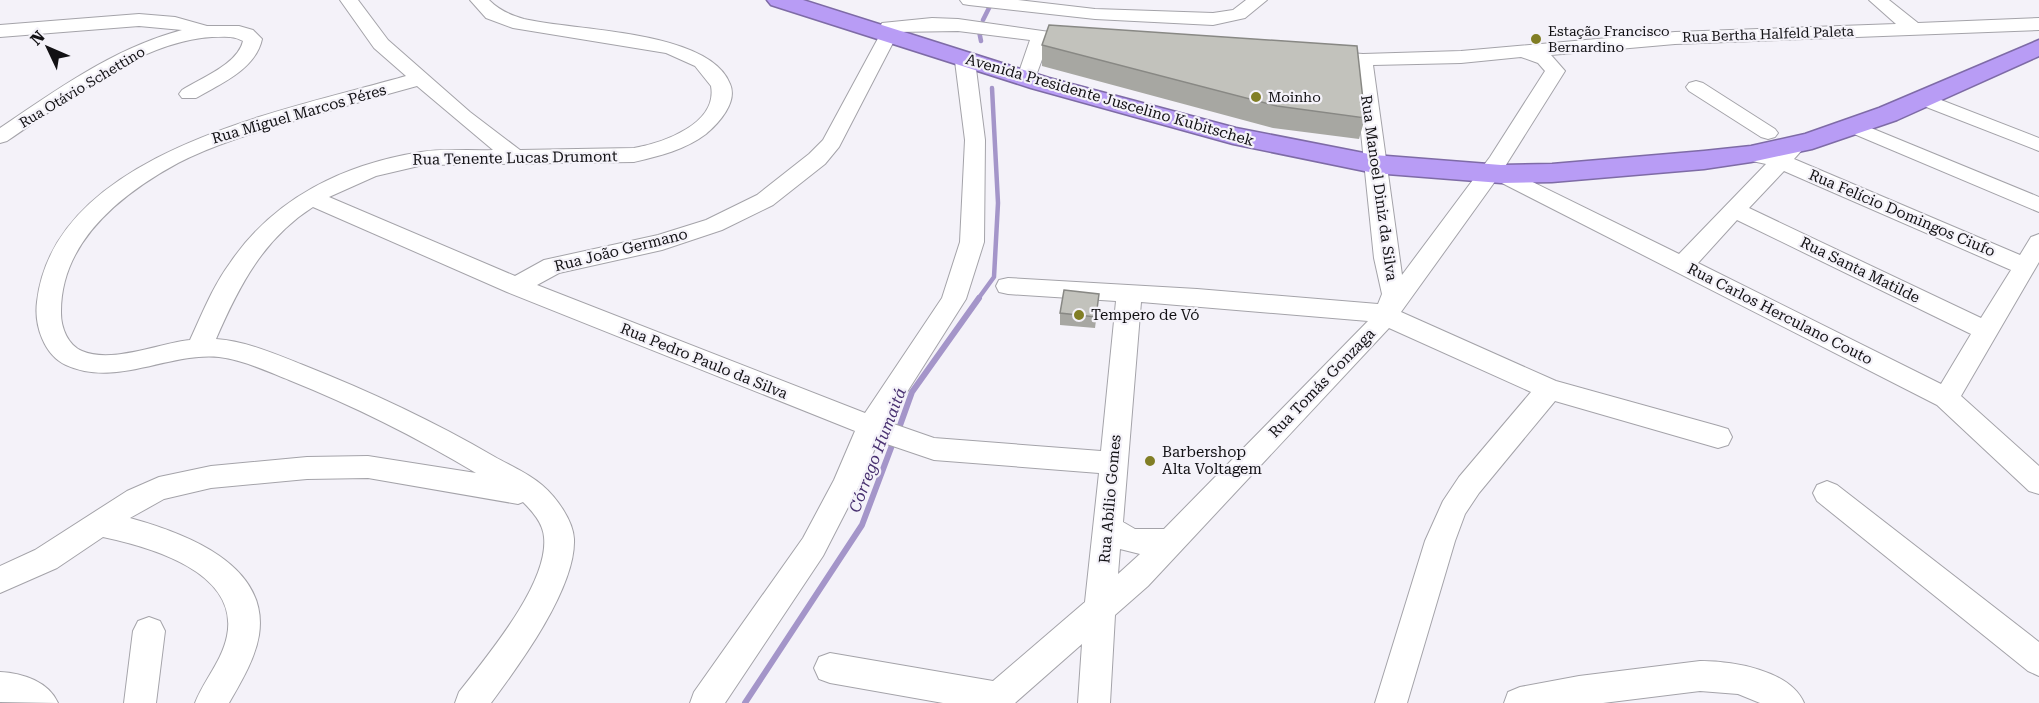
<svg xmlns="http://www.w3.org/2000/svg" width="2039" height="703" viewBox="0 0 2039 703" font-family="'Roboto Serif',serif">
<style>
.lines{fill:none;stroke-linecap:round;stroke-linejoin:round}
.stream-far1{stroke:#a495c9;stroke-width:4.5}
.stream{stroke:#a495c9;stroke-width:6}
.minor-casing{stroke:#a4a3a9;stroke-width:2}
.highway-casing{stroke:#7e6ba6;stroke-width:3}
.minor{fill:#fff;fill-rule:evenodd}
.highway{fill:#b89cf5;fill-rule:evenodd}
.wall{fill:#a7a7a2}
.building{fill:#c2c2bc;stroke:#888884;stroke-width:1.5}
.poi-dot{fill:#817e25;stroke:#f4f2f9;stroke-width:2}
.labels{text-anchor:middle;stroke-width:4.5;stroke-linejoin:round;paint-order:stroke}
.far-poi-label{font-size:14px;fill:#121114;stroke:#f4f2f9;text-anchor:start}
.far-street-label{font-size:14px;fill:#121114;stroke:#f4f2f9}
.street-label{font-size:15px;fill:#121114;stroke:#f4f2f9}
.poi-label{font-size:15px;fill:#121114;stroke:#f4f2f9;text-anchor:start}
.water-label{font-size:16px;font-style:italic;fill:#483070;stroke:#f4f2f9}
</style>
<rect width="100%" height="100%" fill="#f4f2f9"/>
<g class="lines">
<!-- stream-far1 -->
<path class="stream-far1" d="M983 20 993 0
M979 31 981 41
M978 299 994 277 998 203 992 88"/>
<!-- stream -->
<path class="stream" d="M898 431 912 392 979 298
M745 703 862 525 894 440"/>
<!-- minor casing -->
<g class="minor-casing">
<path id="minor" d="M340 0H358L388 40 470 112 520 150 634 148C663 143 718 124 711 86L695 66 666 53 513 28 486 18 470 0H489C499 10 510 15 524 19 574 31 710 30 730 84 738 102 719 123 706 134 685 150 659 156 634 162L423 165 376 176 329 197 515 276 544 260 658 235 706 220 757 195 809 154 823 140 882 31 880 27 882 23 932 18 958 19 1085 37 1087 41 1085 45 1078 47 1048 43 1037 73H1023L1020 69 1030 40 958 31 895 32 897 35 839 147 825 164 773 205 722 230 662 250 559 273 537 285 865 413 942 298 960 242 965 140 955 61 958 57H972L975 61 985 140 984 242 966 299 888 422 934 438 1101 451 1116 301 1008 294 999 292 996 286 999 280 1008 278 1197 289 1378 304 1382 294 1374 258 1354 65 1317 61 1314 57 1317 53 1324 51 1363 54 1461 51 1675 32 1896 24 1869 0H1889L1918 23 2039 18V30L1675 44 1551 55 1565 71 1504 168 1679 254 1766 164 1743 159 1740 154 1743 149 1751 147 1776 153C1783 146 1787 143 1798 145L1802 150 1794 159 2020 255 2031 237 2039 234V262L1961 396 2039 466V494L2029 491 1937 405 1496 180 1401 312 1556 381 1718 426 1728 429 1732 437 1728 445 1718 448 1555 401 1479 493 1465 514 1455 541 1407 703H1375L1425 541 1443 501 1459 477 1531 392 1389 328 1148 586 1115 615 1110 703H1078L1082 644 1015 703H943L830 683 819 679 814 668 819 657 830 653 993 681 1085 602 1099 473 934 460 878 441 861 482 823 556 725 703H690L694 692 803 538 834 480 855 431 507 292 313 207C263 239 239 286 216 339 246 341 275 354 303 365 369 391 433 421 495 457 511 466 528 473 542 485 556 497 573 520 574 539 576 588 520 664 491 703H455L459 692C487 656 549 583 544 537 543 523 532 511 523 502L518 504 368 478 307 479 211 488 164 499 130 518C184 533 270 564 259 635 255 659 241 682 229 703H195C204 680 222 661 227 636 240 572 150 547 103 537L57 568 0 593V566L35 550 127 491 159 477 211 466 307 457 368 456 476 473C416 437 354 406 289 380 266 371 243 360 219 357 168 352 116 388 66 365 44 355 34 325 37 302 54 151 288 110 406 76L374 48ZM1521 57 1538 63 1545 71 1490 157 1402 275 1373 65 1461 63ZM417 86 493 150C470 151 444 148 421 152 344 164 274 198 230 263 213 286 202 314 190 340 160 343 112 364 82 351 68 345 61 328 61 313 60 242 121 194 178 163 217 143 257 132 298 120 338 108 377 97 417 86ZM1784 171 2011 270 1981 318 1749 208ZM1737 220 1971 334 1941 384 1698 263ZM1141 302 1368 321 1164 529H1135L1123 522ZM1120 549 1140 554 1118 574Z
M960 0H1018L1095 9 1213 13 1233 10 1246 0H1267L1245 18 1213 25 1095 19 969 5 963 4Z
M139 14 175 17 207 26H239L253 30 262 39C256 69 220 84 196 98H182L179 94 182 90C201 78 238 64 243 41 233 35 222 37 212 37 138 42 67 101 7 141L0 143V128C58 89 114 48 182 30L139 26 0 37V25Z
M1696 81 1703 83 1775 129 1778 133 1775 137 1768 139 1761 137 1689 91 1686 87 1689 83Z
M1923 93 2039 138V151L1916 103 1913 99 1916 95Z
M1854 121 2039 197V212L1847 131 1844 127 1847 123Z
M1827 481 1837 485 2039 642V676L2028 671 1817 501 1813 493 1817 485Z
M149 617 160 621 165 631 156 703H124L133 631 138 621Z
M1700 661C1733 661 1790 670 1804 703H1760L1738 694 1700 691 1603 703H1504L1508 692 1520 687 1579 676Z
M0 672C23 673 49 682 58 703L0 702Z"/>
</g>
<!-- highway casing -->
<g class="highway-casing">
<path id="highway" d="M767 0H803L1049 78 1236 128 1374 155 1501 165 1552 164 1704 151 1751 146 1805 134 1879 108 2039 40V56L1897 120 1812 149 1751 162 1704 169 1552 182 1501 183 1374 173 1233 144 1031 88 771 5Z"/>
</g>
<!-- minor -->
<use href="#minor" class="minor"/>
<!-- highway -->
<use href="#highway" class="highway"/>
</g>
<!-- wall -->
<path class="wall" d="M1042 45 1365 118 1359 139 1273 128 1042 66Z
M1098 305 1095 328 1060 325V313Z"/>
<!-- building -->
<path class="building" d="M1049 25 1357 46 1365 118 1277 106 1042 45Z
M1064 290 1099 294 1096 317 1060 313Z"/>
<!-- markers -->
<g class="poi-dot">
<circle cx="1536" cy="39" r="6"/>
<circle cx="1256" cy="97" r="6"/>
<circle cx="1079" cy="315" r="6"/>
<circle cx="1150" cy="461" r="6"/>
</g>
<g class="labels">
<!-- far-poi labels -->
<g class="far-poi-label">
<text x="1548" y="36">Estação Francisco<tspan x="1548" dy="16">Bernardino</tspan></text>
<text x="1268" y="102">Moinho</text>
</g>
<!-- far-street labels -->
<g class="far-street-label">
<text transform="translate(1768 34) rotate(-2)" y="5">Rua Bertha Halfeld Paleta</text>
<text transform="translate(82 87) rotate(-31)" y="5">Rua Otávio Schettino</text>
</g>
<!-- street labels -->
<g class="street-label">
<text transform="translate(1110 100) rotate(16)" y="5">Avenida Presidente Juscelino Kubitschek</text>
<text transform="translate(299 114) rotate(-16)" y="5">Rua Miguel Marcos Péres</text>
<text transform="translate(515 158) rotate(-1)" y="5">Rua Tenente Lucas Drumont</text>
<text transform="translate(1379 188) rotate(82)" y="5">Rua Manoel Diniz da Silva</text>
<text transform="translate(1902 213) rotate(23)" y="5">Rua Felício Domingos Ciufo</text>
<text transform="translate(621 250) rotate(-14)" y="5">Rua João Germano</text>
<text transform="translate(1860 270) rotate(26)" y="5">Rua Santa Matilde</text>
<text transform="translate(1780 314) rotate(27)" y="5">Rua Carlos Herculano Couto</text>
<text transform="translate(704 361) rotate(22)" y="5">Rua Pedro Paulo da Silva</text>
<text transform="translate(1322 383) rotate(-46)" y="5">Rua Tomás Gonzaga</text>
<text transform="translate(1110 499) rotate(-85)" y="5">Rua Abílio Gomes</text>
</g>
<!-- poi labels -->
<g class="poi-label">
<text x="1091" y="320">Tempero de Vó</text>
<text x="1162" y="457">Barbershop<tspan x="1162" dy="17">Alta Voltagem</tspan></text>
</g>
<!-- water labels -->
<g class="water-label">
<text transform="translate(877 450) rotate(-69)" y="6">Córrego Humaitá</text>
</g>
</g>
<!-- north arrow -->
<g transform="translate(48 48) rotate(314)" stroke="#f4f2f9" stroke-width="4.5" paint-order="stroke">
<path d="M0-4.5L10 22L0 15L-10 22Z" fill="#121114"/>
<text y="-9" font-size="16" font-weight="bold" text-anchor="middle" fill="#121114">N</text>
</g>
</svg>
